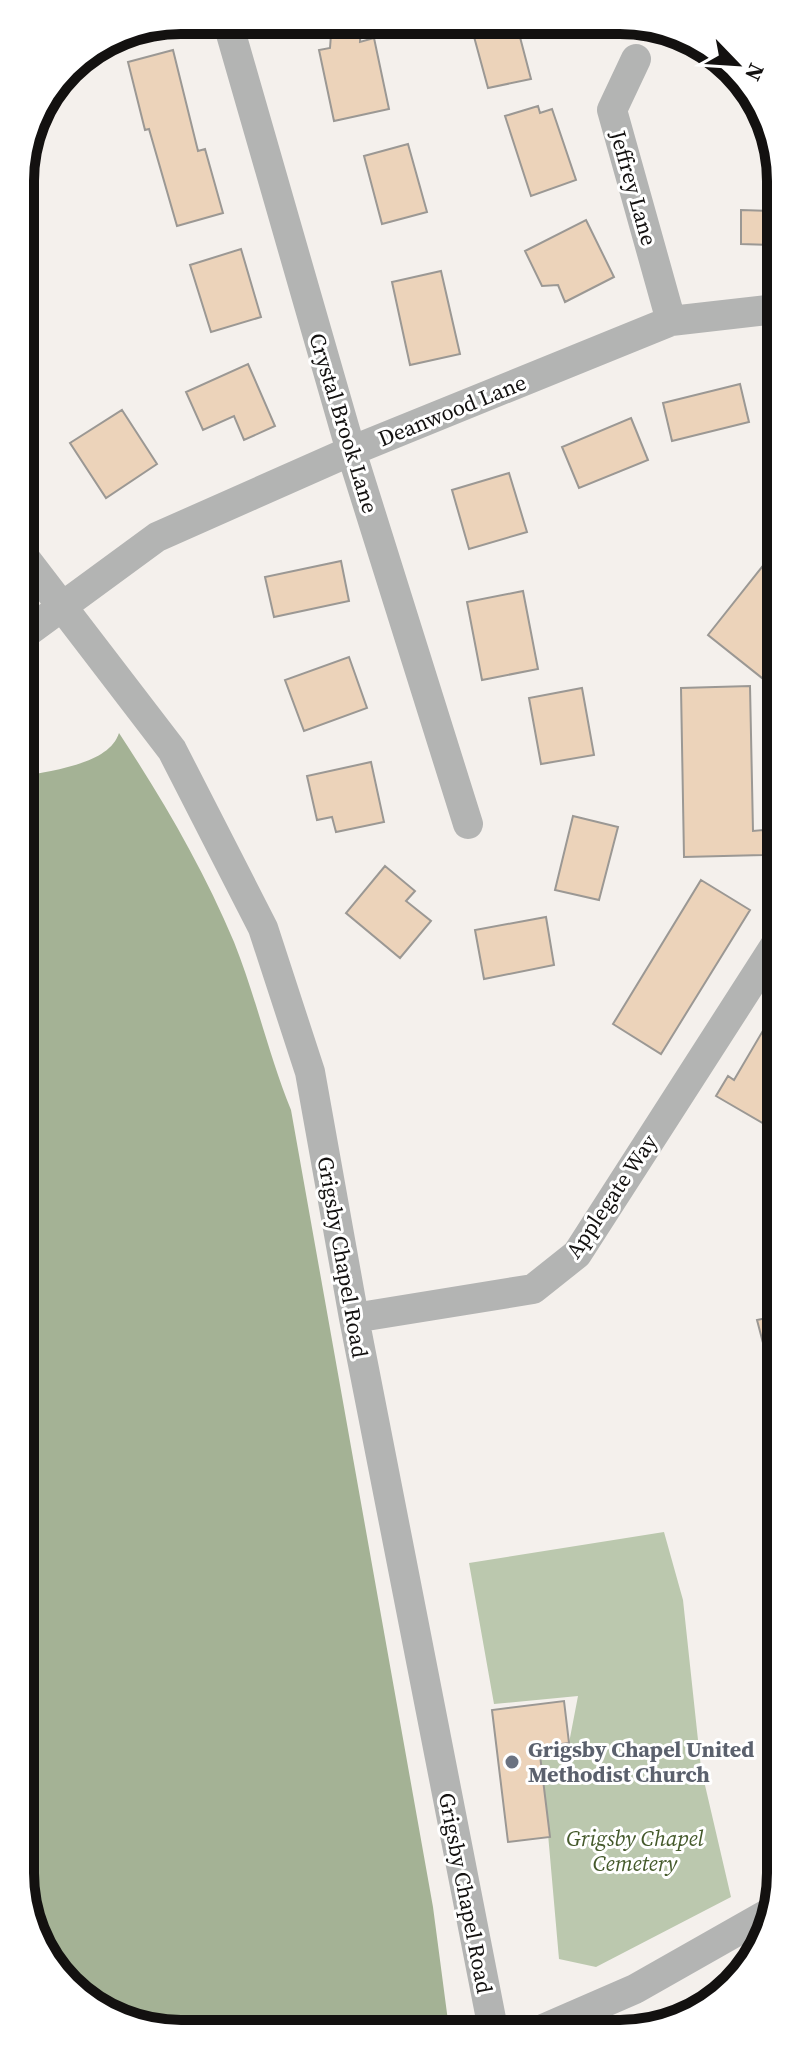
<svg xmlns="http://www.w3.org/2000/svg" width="801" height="2054" viewBox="0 0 801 2054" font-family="'Source Serif 4',serif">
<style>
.green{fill:#bbc8ae}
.forest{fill:#a4b295}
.building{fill:#ecd3ba;stroke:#9b9894;stroke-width:2}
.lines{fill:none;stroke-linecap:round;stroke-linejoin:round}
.minor{stroke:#b3b4b3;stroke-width:30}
.worship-dot{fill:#6b7280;stroke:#fff;stroke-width:3}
.labels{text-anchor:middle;stroke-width:6;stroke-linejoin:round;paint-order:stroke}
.street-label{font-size:22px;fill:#131110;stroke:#fff}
.worship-label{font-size:22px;font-weight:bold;fill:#5b616d;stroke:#fff;text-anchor:start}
.park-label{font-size:22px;font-style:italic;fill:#44592b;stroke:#fff}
.rim{fill:none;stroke:#131110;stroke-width:10}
</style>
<rect width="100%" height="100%" fill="#f4f0ec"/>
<!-- green -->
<path class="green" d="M664 1532 683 1600 701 1768 731 1897 596 1967 559 1959 543 1777 524 1749 569 1743 578 1696 494 1704 469 1563Z"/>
<!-- forest -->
<path class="forest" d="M119 733C163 800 203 868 234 942 256 997 269 1056 291 1110L433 1907 448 2021 413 2030 150 2031 67 1987 25 1915 22 777C50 770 109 765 119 733Z"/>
<!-- building -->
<path class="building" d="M332 21H361L360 42 374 38 389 109 334 121 319 50 330 48Z
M470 22H516L531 79 488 88Z
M173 50 198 151 205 149 223 213 177 226 149 129 145 130 128 62Z
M538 106 540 113 552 109 576 180 531 196 505 116Z
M408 144 427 212 382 224 364 156Z
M741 210 776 211V245L741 244Z
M586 220 614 277 565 302 558 285 542 286 525 251Z
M241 249 261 317 211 332 190 265Z
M441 271 460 354 410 365 392 282Z
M248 364 275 426 244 440 234 416 203 430 186 392Z
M740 384 749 422 672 441 663 403Z
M122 410 157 464 106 498 70 443Z
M631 418 648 460 579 488 562 447Z
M509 473 527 532 469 549 452 490Z
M777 548V668L767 682 708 635Z
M341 561 349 601 274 617 265 577Z
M523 591 538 669 482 680 467 602Z
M349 657 367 708 304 731 285 680Z
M750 686 753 831 763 830V855L684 857 681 688Z
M582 688 594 755 541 764 529 698Z
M371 762 384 822 336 832 332 817 317 820 307 776Z
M573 816 618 827 599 900 555 890Z
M385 866 415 891 406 901 431 921 400 958 346 913Z
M701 880 750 910 661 1054 613 1024Z
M546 917 554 965 484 979 475 930Z
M778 1005V1132L716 1096 728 1076 734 1080Z
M779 1315V1376L772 1377 757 1320Z
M564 1701 569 1743 539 1747 550 1837 508 1842 492 1710Z"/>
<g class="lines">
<!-- minor -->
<path class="minor" d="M227 20 351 451 468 824
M636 59 612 110 671 321
M21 553 172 750 263 928 310 1072 354 1318 493 2029
M22 636 157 537 351 451 671 321 776 309
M354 1318 533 1289 577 1254 778 941
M543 2029 635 1989 769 1913"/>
</g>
<!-- markers -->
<circle class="worship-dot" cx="512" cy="1762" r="8"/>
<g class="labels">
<!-- street labels -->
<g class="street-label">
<text transform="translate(634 188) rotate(74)" y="8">Jeffrey Lane</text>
<text transform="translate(452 410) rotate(-22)" y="8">Deanwood Lane</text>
<text transform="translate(344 423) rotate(73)" y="8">Crystal Brook Lane</text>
<text transform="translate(611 1196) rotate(-56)" y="8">Applegate Way</text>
<text transform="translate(343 1257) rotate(80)" y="8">Grigsby Chapel Road</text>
<text transform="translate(466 1893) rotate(79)" y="8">Grigsby Chapel Road</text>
</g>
<!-- worship labels -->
<g class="worship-label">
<text x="528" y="1757">Grigsby Chapel United<tspan x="528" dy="25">Methodist Church</tspan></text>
</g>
<!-- park labels -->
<g class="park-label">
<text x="635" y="1846">Grigsby Chapel<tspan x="635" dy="25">Cemetery</tspan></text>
</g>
</g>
<!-- crop -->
<path d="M0 0H801V2054H0ZM181 34H620A147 147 0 0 1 767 181V1873A147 147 0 0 1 620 2020H181A147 147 0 0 1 34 1873V181A147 147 0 0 1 181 34Z" fill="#fff" fill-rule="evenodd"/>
<path class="rim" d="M181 34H620A147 147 0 0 1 767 181V1873A147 147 0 0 1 620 2020H181A147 147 0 0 1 34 1873V181A147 147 0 0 1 181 34Z"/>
<!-- north arrow -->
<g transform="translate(737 64) rotate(115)" stroke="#ffffff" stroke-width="6" paint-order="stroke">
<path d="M0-6L14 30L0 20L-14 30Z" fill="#131110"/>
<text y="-12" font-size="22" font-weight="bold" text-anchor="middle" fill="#131110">N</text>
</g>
</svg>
